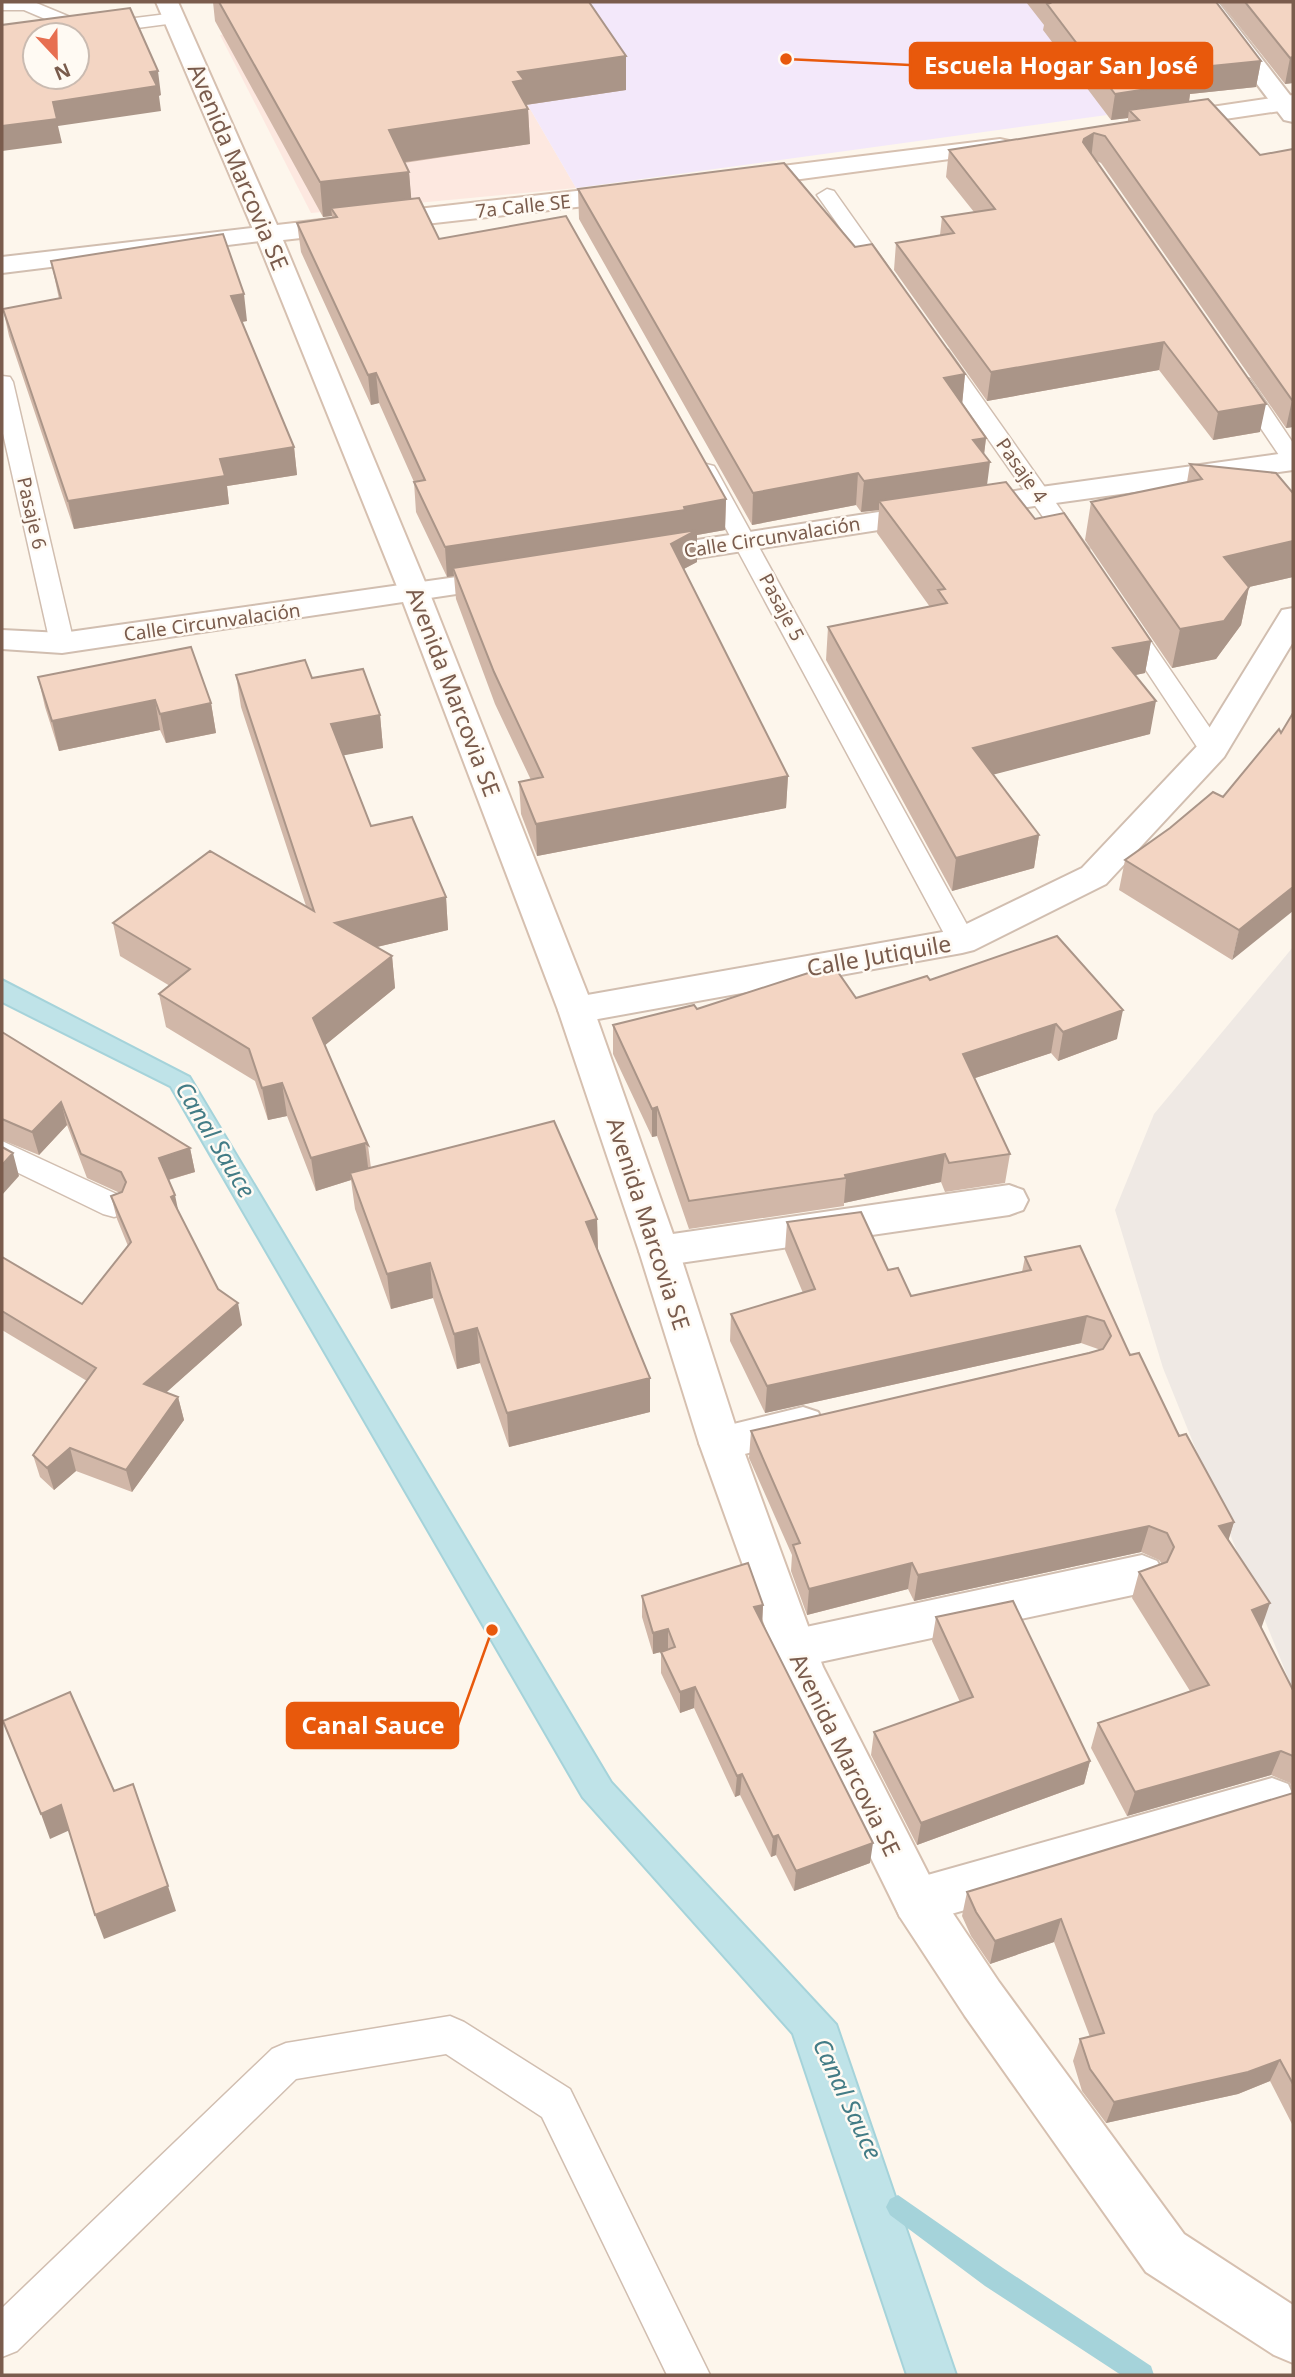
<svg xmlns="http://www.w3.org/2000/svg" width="1295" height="2377" viewBox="0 0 1295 2377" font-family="'Noto Sans',sans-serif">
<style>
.commercial{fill:#fde8e0}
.industrial{fill:#efe9e4}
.education{fill:#f3e8fa}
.water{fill:#bfe3e8;stroke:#a5d3da;stroke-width:2}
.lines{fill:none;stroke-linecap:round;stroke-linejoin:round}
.stream{fill:#a5d3da;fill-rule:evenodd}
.lane-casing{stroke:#d1beb0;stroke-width:3}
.street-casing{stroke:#d1beb0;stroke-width:4}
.secondary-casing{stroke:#d6c0b0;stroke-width:4}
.lane{fill:#fff;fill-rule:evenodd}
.street{fill:#fff;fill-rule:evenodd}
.secondary{fill:#fff;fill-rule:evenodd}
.wall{fill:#d1b7a8}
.shaded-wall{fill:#aa9588}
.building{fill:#f3d5c3;stroke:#aa9588;stroke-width:2;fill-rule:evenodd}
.labels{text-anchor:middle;stroke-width:5;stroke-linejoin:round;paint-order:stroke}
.far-street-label{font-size:19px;fill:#7a5c4d;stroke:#fffaf3}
.street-label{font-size:23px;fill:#7a5c4d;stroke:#fffaf3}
.water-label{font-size:24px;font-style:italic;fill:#437c86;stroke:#fffaf3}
.leader{fill:none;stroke:#e8590c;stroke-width:2.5}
.callout-dot{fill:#e8590c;stroke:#fffaf3;stroke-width:2.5}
.callout{fill:#e8590c;stroke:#e8590c;stroke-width:2.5}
.callout-label{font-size:24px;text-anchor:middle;font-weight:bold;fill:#fff}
</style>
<rect width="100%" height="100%" fill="#fdf6ec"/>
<!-- commercial -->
<path class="commercial" d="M437 2H468L576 188 311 213 220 35Z"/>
<!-- industrial -->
<path class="industrial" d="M1293 947V1690L1163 1368 1115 1210 1154 1114Z"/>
<!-- education -->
<path class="education" d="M468 2H1033L1107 115 576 188Z"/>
<!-- water -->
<path class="water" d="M2 979 190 1076 612 1782 837 2024 957 2375H906L792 2034 582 1798 170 1087 2 1003Z"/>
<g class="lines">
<!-- stream -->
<path class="stream" d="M898 2195 1003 2268 1151 2366 1154 2375H1121L985 2286 890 2215 886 2207 890 2199Z"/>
<!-- lane casing -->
<g class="lane-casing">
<path id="lane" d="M2 2H34L87 24 175 13 184 18 175 23 77 36 35 35V39L30 35 33 31 64 27 24 10H2Z
M827 189 834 191 892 273 895 277 892 281H878L817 195Z
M940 349 948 350 1085 544 1089 549 1085 554H1069L929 355 932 350Z
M2 376 10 377 13 382 74 643 71 648 62 650 53 648 50 643 2 429Z
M1242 378 1250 379 1293 443V466L1285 464 1231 384 1234 379Z
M706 464 714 466 717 471 976 941 972 948 962 950 952 948 948 941 695 471 698 466Z
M1126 615 1134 617 1221 744 1225 750 1221 756 1212 758 1203 756 1114 622 1118 617Z
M2 1141 125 1198 129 1206 125 1214 114 1217 103 1214 2 1165Z
M450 2016 464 2022 570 2089 710 2375H667L542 2117 446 2054 296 2079 17 2351 2 2357V2308L272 2049 286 2043Z"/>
</g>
<!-- street casing -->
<g class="street-casing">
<path id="street" d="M1195 2H1218L1293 99V122L1284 120Z
M268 226 277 229 281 234 277 239 2 273V257Z
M1293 452V470L1041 505 645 566 634 563 630 557 634 551 645 548 1041 487Z
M506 570 517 573 521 579 517 585 62 653 2 649V630L62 633Z
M1293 608V642L1224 757 1106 884 974 950 962 953 576 1023 563 1019 558 1010 563 1001 576 997 954 930 1082 868 1200 743 1282 610Z
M1009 1185 1023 1190 1028 1200 1023 1210 1009 1215 659 1266 645 1262 639 1251 645 1240 659 1236Z
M803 1407 818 1412 824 1424 818 1436 720 1460 705 1455 699 1443 705 1431Z
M1142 1555 1157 1561 1164 1574 1157 1587 1142 1593 792 1668 776 1663 770 1649 776 1635 792 1630Z
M1272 1778 1288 1784C1294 1796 1294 1802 1288 1814L1272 1820 917 1924 900 1917 893 1901 900 1885 917 1878Z"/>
</g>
<!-- secondary casing -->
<g class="secondary-casing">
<path id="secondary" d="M156 2H178L277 225 629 185 638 188 642 193 638 198 629 201 283 240 430 594 594 1010 679 1251 741 1443 823 1667 934 1885 999 1982 1184 2234 1293 2305V2363L1274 2355 1146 2272 965 2016 900 1917 786 1685 699 1443 639 1251 558 1010 400 594 255 234Z
M1293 95V109L1171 127 1162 125 1159 120 1162 115 1171 113Z
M1000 139 1009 141 1012 146 1009 151 741 187 732 184 728 179 732 174 741 171Z"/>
</g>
<!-- lane -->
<use href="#lane" class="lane"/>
<!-- street -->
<use href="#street" class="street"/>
<!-- secondary -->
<use href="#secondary" class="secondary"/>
</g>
<!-- wall -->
<path class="wall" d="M213 2 626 56V90L526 105 528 109 530 144 404 163 409 172 411 199 439 239 726 499 725 530 697 535V562L683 569 788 776 786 808 537 856 521 814 519 782 531 780 495 704 456 599 454 576 447 577 416 512 414 482 379 403 371 405 301 252 297 223 332 218V216L323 217 215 21Z
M1026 2H1216L1261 61 1256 87 1190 94 1189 101 1260 155 1293 149V427L1286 428 1101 163 1097 161 1260 432 1213 440 1159 370 987 401 894 270 896 243 940 235 942 217 974 212 946 177 949 150 1128 122V118L1111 120 1043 30 1044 25Z
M1220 2H1293V83L1285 84Z
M578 189 855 247 965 374 962 404 986 438 984 454 987 485 1035 519 1151 641 1145 673 1135 675 1150 734 993 774 1039 835 1034 868 952 891 826 660 828 627 930 607 877 533 879 510 861 512 856 505 752 525 579 219Z
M51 261 247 321 242 322 294 447 297 475 227 486 229 504 74 529 9 336 3 309 59 299Z
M1190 464 1293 493V577L1249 587 1241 625 1216 659 1172 668 1085 540 1091 502 1187 482Z
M236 675 312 678 380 715 383 748 343 755 371 826 446 897 448 930 377 947 392 956 395 988 325 1045 368 1145 371 1168 597 1219 598 1250 650 1378V1412L509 1447 480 1363 457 1369 433 1298 391 1309 355 1209 351 1180 316 1191 287 1116 268 1120 255 1081 166 1027 159 994 170 986 120 956 113 923 306 906 241 707Z
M38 677 211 703 216 733 166 743 160 730 59 751 45 707Z
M1293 713 1232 960 1119 890 1125 860 1223 797 1281 733Z
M930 980 1117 1039 1058 1061 1051 1053 975 1078 1010 1154 1005 1183 945 1192 941 1182 844 1203V1206L689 1229 657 1136 652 1137 613 1054V1025L697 1009 856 998Z
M2 1032 190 1148 195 1172 169 1180 179 1214 218 1289 242 1325 166 1392 178 1397 184 1420 132 1492 76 1471 54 1490 40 1477 33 1455 87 1381 2 1330V1257L82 1304 128 1246 117 1219 111 1196 120 1193 87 1178 67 1125 39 1155 2 1140Z
M787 1222 888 1270 911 1296 1022 1272 1025 1257 1080 1246 1130 1355 1234 1522 1228 1540 1261 1628 1293 1690V1792L1290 1783 1271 1775 1127 1816 1091 1748 1098 1723 1190 1691 1132 1598 1139 1572 1162 1564 1159 1560 1141 1552 914 1601 908 1589 807 1615 791 1571 792 1555 749 1458 751 1431 1099 1350 1098 1349 1081 1343 765 1413 730 1341 731 1314 803 1293 785 1250Z
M642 1596 763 1605 762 1624 870 1863 794 1891 776 1855 771 1857 740 1795 735 1797 694 1708 680 1713 661 1673V1652L653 1654 642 1617Z
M936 1617 1090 1761 1084 1784 917 1845 871 1755 874 1732 960 1702 932 1641Z
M1293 1793V2126L1270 2081 1238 2094 1106 2123 1082 2091 1073 2061 1080 2039 1090 2037 1054 1942 990 1964 971 1936 962 1916 967 1892Z"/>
<!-- shaded-wall -->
<path class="shaded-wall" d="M626 56V90L525 105 528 109 530 144 391 164 389 130 518 72Z
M1293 57V83L1285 84 1290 58Z
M1261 61 1256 87 1190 94 1188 109 1129 110 1128 118 1111 120 1115 94 1181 69Z
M158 71 161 95 159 96 161 111 58 126 62 143 2 151V126L53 102 150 72Z
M1094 133 1091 160 1081 166 1084 139Z
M409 172 412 207 331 208 332 216 323 217 320 182Z
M244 294 247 321 235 323 231 296Z
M1164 342 1159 370 987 401 991 372Z
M376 373 379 403 371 405 368 375Z
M965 374 962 405 944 378Z
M1292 400H1293V427L1286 428Z
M1266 404 1260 432 1213 440 1218 412Z
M986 438 983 463 990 462 986 493 879 501V510L861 512 864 481 973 440Z
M294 447 297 475 227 486 229 504 74 529 68 501 220 459Z
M858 473 856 505 752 525 753 493Z
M726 499 725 530 697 535V562L671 576V544L453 568 454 576 447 577 445 547 684 507Z
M1293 541V577L1249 587 1241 625 1216 659 1172 668 1180 629 1224 557Z
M1151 641 1145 673 1108 681 1113 648Z
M155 700 160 730 59 751 52 721Z
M1156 701 1150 734 969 781 973 748Z
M211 703 216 733 166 743 160 714Z
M380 715 383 748 335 757 331 724Z
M788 776 786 808 537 856 536 824Z
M1039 835 1034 868 952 891 956 858Z
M1293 887V911L1232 960 1239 930Z
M446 897 448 930 339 956 335 923Z
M392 956 395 988 318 1051 313 1018Z
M1123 1010 1117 1039 1058 1061 1063 1032Z
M1056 1024 1051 1053 960 1083 963 1054Z
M282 1083 287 1116 268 1120 262 1088Z
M61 1102 67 1125 39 1155 32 1132Z
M657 1107V1136L652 1137V1109Z
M365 1143 369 1175 350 1173 351 1180 316 1191 311 1158Z
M190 1148 195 1172 164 1181 159 1158Z
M13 1153 19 1176 2 1195V1165Z
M945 1154 941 1182 844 1203 846 1178 845 1175Z
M175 1195 180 1219 171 1197Z
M597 1219 598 1254 586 1222Z
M430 1263 433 1298 391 1309 387 1274Z
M238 1303 242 1325 150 1407 144 1384Z
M1087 1316 1081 1343 765 1413 767 1386Z
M477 1328 480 1363 457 1369 454 1334Z
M650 1378V1412L509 1447 507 1413Z
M178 1397 184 1420 132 1492 126 1470Z
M70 1448 76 1471 54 1490 47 1468Z
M1234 1522 1226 1548 1219 1526Z
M1149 1526 1141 1552 914 1601 918 1575Z
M912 1563 908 1589 807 1615 809 1589Z
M1270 1603 1261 1629 1252 1610Z
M763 1605 762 1626 754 1607Z
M668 1629V1650L653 1654V1633Z
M695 1687 694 1708 680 1713V1692Z
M1281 1751 1271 1775 1127 1816 1135 1792Z
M1090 1761 1084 1784 917 1845 921 1823Z
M742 1774 740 1795 735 1797 737 1776Z
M61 1805 70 1830 50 1839 41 1814Z
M778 1835 776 1855 771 1857 773 1837Z
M873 1843 870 1863 794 1891 796 1871Z
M168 1886 176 1911 104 1939 95 1915Z
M1061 1919 1054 1942 990 1964 995 1941Z
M1280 2060 1270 2081 1238 2094 1106 2123 1114 2102Z"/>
<!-- building -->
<path class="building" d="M219 2H589L626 56 518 72 524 80 513 82 528 109 389 130 409 172 320 182Z
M1049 2H1216L1261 61 1181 69 1192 82 1115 94 1047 4 1050 3Z
M1245 2H1293V57L1290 58Z
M130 8 158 71 150 72 157 86 53 102 57 119 2 126V25ZM35 35H77V77H35Z
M1208 99 1260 155 1293 149V400H1292L1105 136 1094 133 1084 139 1083 142 1266 404 1218 412 1164 342 991 372 896 243 954 233 942 217 995 209 949 150 1139 120 1129 110Z
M784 163 855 247 872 244 965 374 944 378 986 438 973 440 990 462 864 481 858 473 753 493 578 189Z
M419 198 439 239 566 216 726 499 684 507 685 510 445 547 414 482 425 480 376 373 368 375 297 223 337 217 331 208Z
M223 234 244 294 231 296 294 447 220 459 225 476 68 501 3 309 61 298 51 261Z
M1190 464 1276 473 1293 493V541L1224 557 1249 587 1224 621 1180 629 1091 502 1202 479Z
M1006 482 1035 519 1064 513 1151 641 1113 648 1156 701 973 748 1039 835 956 858 828 627 947 603 938 590 945 589 879 501Z
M697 530 671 544 788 776 536 824 519 782 543 777 494 672 453 568Z
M191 647 211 703 160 714 155 700 52 721 38 677Z
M305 660 312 678 363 669 380 715 331 724 371 826 412 817 446 897 335 923 392 956 313 1018 368 1145 365 1143 311 1158 282 1083 262 1088 249 1049 159 994 190 969 113 923 210 851 314 911 236 675Z
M1293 713V887L1239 930 1125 860 1170 828 1213 792 1223 797 1279 729 1281 733Z
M1057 936 1123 1010 1063 1032 1056 1024 963 1054 1010 1154 949 1163 945 1154 845 1175 846 1178 689 1201 657 1107 652 1109 613 1025 694 1005 697 1009 833 965 856 998 927 976 930 980Z
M2 1032 190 1148 159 1158 175 1195 171 1197 218 1289 238 1303 144 1384 178 1397 126 1470 70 1448 47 1468 33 1455 96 1368 2 1311V1257L82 1304 131 1242 111 1196 122 1192 126 1182 121 1172 81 1154 61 1102 32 1132 2 1119Z
M554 1121 597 1219 586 1222 650 1378 507 1413 477 1328 454 1334 430 1263 387 1274 350 1173Z
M2 1147 13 1153 2 1165Z
M861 1212 888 1270 898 1268 911 1296 1031 1270 1025 1257 1080 1246 1130 1355 1139 1353 1179 1436 1186 1434 1234 1522 1219 1526 1270 1603 1252 1610 1293 1690V1756L1281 1751 1135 1792 1098 1723 1209 1685 1139 1572 1167 1562 1174 1547 1167 1533 1149 1526 918 1575 912 1563 809 1589 793 1545 800 1543 751 1431 1089 1353 1103 1349 1111 1336 1104 1321 1087 1316 767 1386 731 1314 815 1289 787 1222Z
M748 1563 763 1605 754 1607 873 1843 796 1871 778 1835 773 1837 742 1774 737 1776 695 1687 680 1692 661 1652 675 1647 668 1629 653 1633 642 1596Z
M1013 1601 1090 1761 921 1823 874 1732 973 1697 936 1617Z
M70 1692 114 1791 133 1784 168 1886 95 1915 61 1805 41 1814 3 1721Z
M1293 1793V2084L1280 2060 1248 2072 1114 2102 1090 2069 1080 2039 1104 2033 1061 1919 995 1941 976 1912 967 1892Z"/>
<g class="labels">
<!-- far-street labels -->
<g class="far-street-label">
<text transform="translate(523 206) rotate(-6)" y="7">7a Calle SE</text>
<text transform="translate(1022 470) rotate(55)" y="7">Pasaje 4</text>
<text transform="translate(32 513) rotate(77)" y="7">Pasaje 6</text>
<text transform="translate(772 537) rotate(-9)" y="7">Calle Circunvalación</text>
<text transform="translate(782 607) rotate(62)" y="7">Pasaje 5</text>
<text transform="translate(212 622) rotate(-8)" y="7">Calle Circunvalación</text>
</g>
<!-- street labels -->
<g class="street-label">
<text transform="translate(238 167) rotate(67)" y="8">Avenida Marcovia SE</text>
<text transform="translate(453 692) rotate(69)" y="8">Avenida Marcovia SE</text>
<text transform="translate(879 956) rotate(-10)" y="8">Calle Jutiquile</text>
<text transform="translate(648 1224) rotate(72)" y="8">Avenida Marcovia SE</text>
<text transform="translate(845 1755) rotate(64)" y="8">Avenida Marcovia SE</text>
</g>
<!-- water labels -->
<g class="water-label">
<text transform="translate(215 1140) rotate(59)" y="8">Canal Sauce</text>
<text transform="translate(847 2099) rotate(65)" y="8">Canal Sauce</text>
</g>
</g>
<!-- callouts -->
<path class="leader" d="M786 59L910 65M492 1630L458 1725"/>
<g class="callout-dot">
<circle cx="786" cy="59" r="7"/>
<circle cx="492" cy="1630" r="7"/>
</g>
<g class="callout">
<rect x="910" y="43" width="302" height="45" rx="7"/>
<rect x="287" y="1703" width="171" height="45" rx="7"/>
</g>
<g class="callout-label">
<text x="1061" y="74">Escuela Hogar San José</text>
<text x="373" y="1734">Canal Sauce</text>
</g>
<!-- border -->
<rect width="1295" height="2377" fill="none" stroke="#7a5c4d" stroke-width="7"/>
<!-- north arrow -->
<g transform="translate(56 56) rotate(158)"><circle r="33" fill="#fffaf3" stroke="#cabbb1" stroke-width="2"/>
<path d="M0-5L12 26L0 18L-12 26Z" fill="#e76f51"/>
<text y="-10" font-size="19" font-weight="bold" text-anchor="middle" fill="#7a5c4d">N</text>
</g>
</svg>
